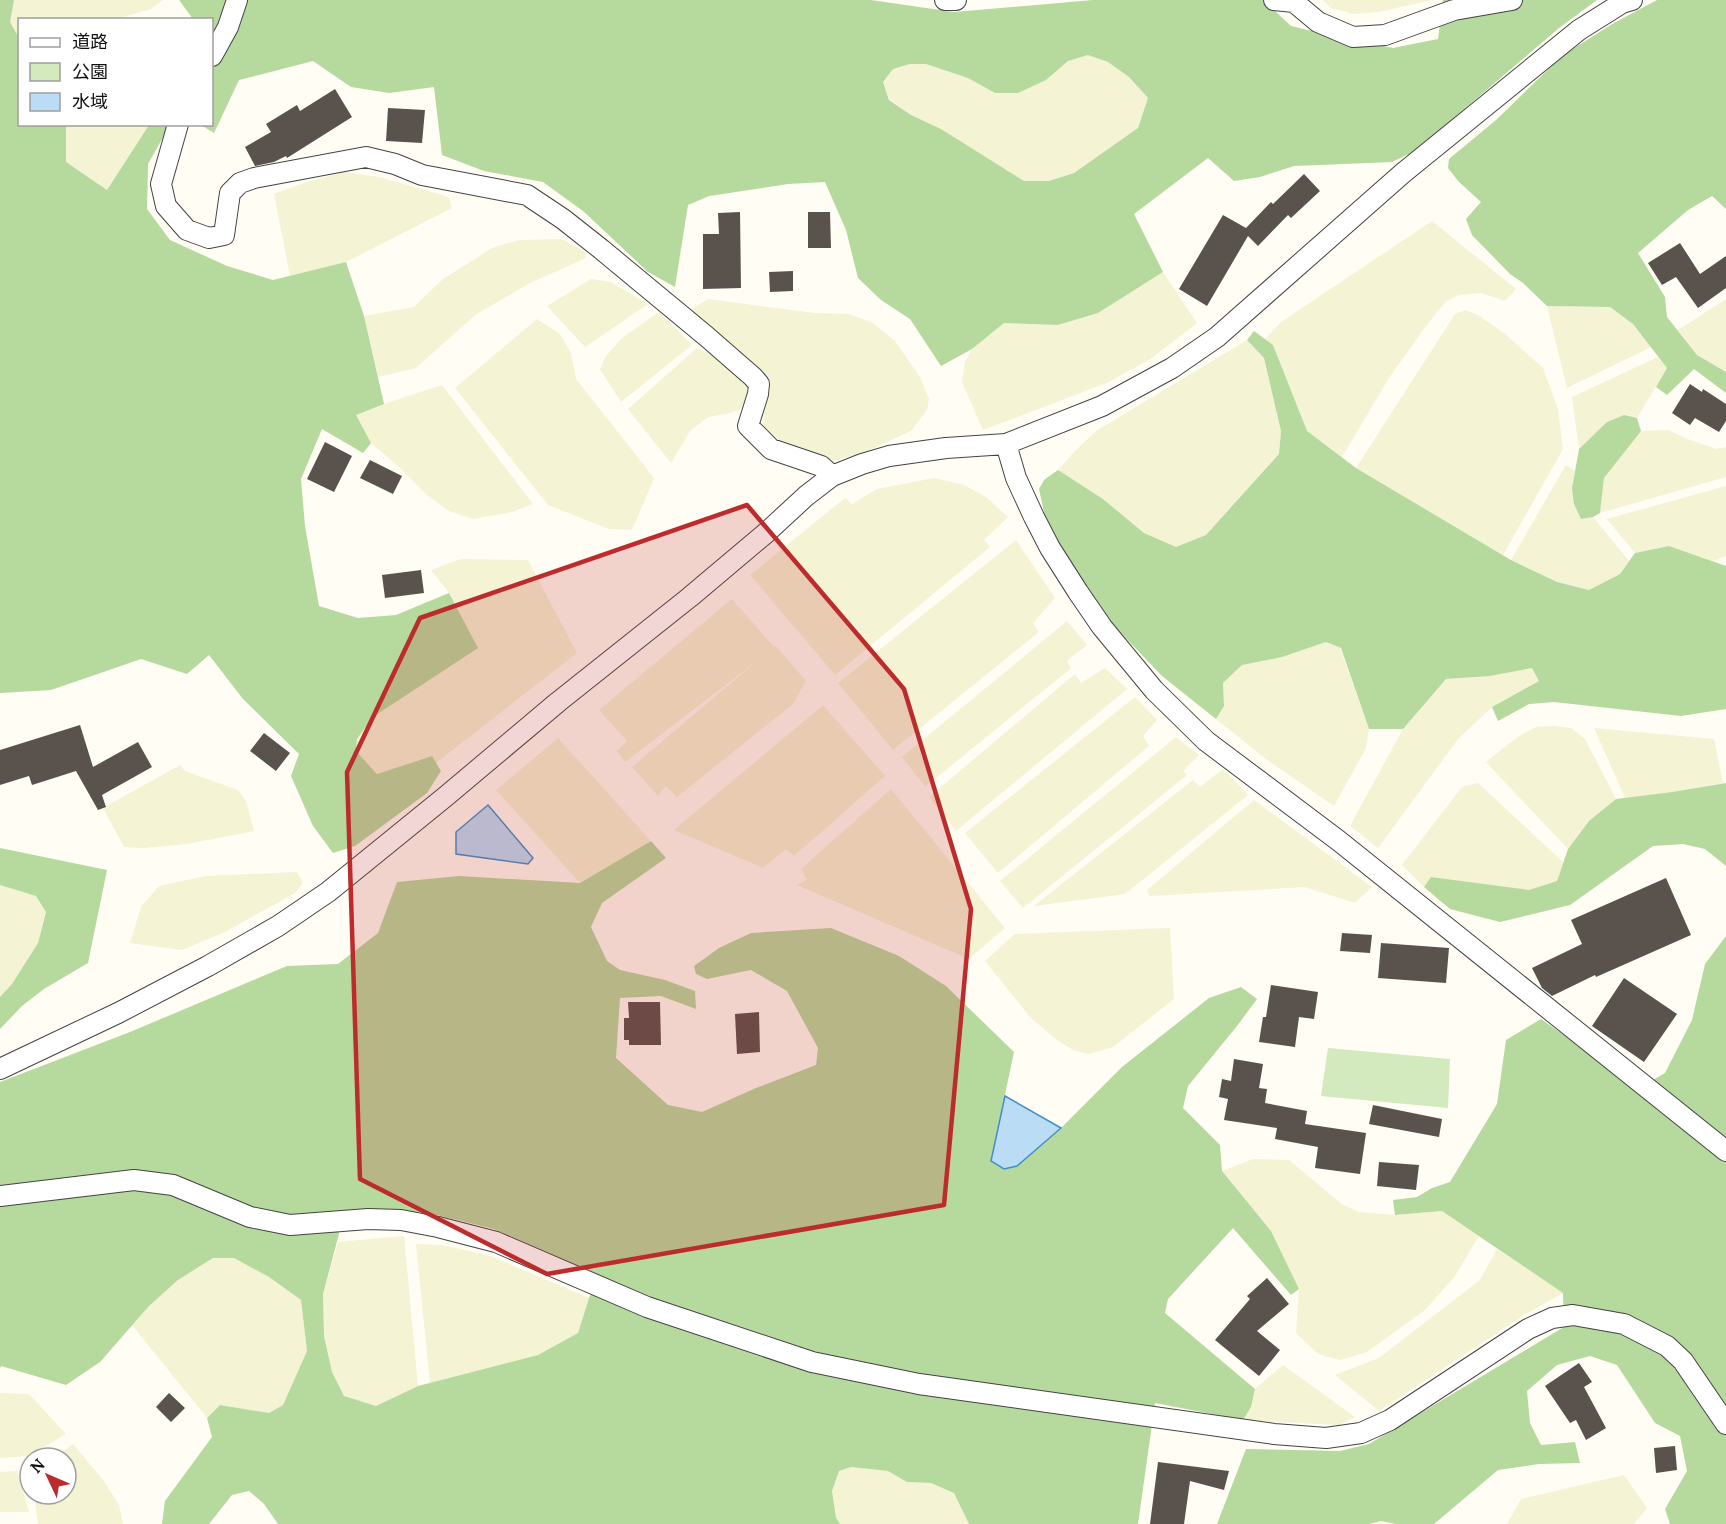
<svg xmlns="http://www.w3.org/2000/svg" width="1726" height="1524" viewBox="0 0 1726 1524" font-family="Lora,'Noto Sans JP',serif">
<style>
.farmland{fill:#f4f3d4}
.green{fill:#d3e9be}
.forest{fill:#b6d99e;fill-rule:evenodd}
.water{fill:#baddf5;stroke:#448fc9;stroke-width:1.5}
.building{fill:#59524d}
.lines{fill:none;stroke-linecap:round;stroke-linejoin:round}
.minor-casing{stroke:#434343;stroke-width:22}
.minor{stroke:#fff;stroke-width:20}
.marked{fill:#bd2c2d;fill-opacity:0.2;stroke:#bd2c2d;stroke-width:4.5;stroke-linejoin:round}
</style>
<rect width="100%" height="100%" fill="#fffdf4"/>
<!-- farmland -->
<path class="farmland" d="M14 0H163L151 9 116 19 20 20 19 38 10 22Z
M1323 0H1432L1378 12 1354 14 1331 8Z
M1088 55 1108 62 1129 77 1148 98 1138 128 1074 173 1049 181H1024L941 129 911 115 889 99 883 82 893 69 911 64H926L968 78 995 93 1046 80 1068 61Z
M66 125H149L107 190 65 162Z
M344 172 379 177 449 197 452 208 346 262 290 276 274 194 307 182Z
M1432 221 1516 289 1505 301 1481 293 1459 295 1445 302 1426 326 1389 378 1342 457 1306 431 1273 345 1265 339 1281 322Z
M561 239 584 251 586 258 530 283 475 315 416 368 378 377 364 316 414 307 443 279 494 247 521 240Z
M1163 272 1197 323 1152 358 1109 382 983 430 962 382 965 362 972 349 1004 323 1058 325 1098 313Z
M591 279 611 282 648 304 585 347 547 306Z
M708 299 814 313 849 314 873 323 895 341 920 377 929 399 927 410 911 431 867 451 834 461 813 456 784 443 764 428 763 409 768 392 760 375 751 362 690 310Z
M1726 299V372L1697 355 1678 330Z
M1547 306 1610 307 1633 324 1651 347 1567 388Z
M1465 310 1478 315 1504 333 1543 368 1558 409 1563 449 1503 555 1356 468 1455 314Z
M659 312 692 345 621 402 600 369 606 356 622 338Z
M537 319 560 334 571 353 576 379 654 478 632 530 609 529 548 505 455 388Z
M1247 340 1264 358 1281 431 1279 454 1206 535 1176 547 1144 533 1103 499 1058 470 1074 452 1096 431Z
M697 348 714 356 749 383 751 397 740 410 726 414 708 417 690 431 671 463 628 409Z
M1658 357 1667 368 1637 418 1624 415 1607 422 1579 449 1572 397Z
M442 385 533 504 512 512 473 519 449 511 428 496 398 466 371 443 356 415 384 404Z
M1668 430 1685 438 1716 449 1726 447V477L1600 513 1604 478 1624 451 1641 431Z
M1566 465 1575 471 1572 488 1581 519 1593 517 1629 561 1620 574 1589 590 1557 582 1511 560Z
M934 478 964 485 986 497 1008 517 984 540 990 547 835 675 750 575 845 498 852 504 877 489Z
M1726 486V556L1713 561 1669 546 1635 553 1607 519Z
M1016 540 1055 598 1033 623 1039 632 893 750 838 683Z
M461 559 528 560 577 653 436 763 431 756 377 774 356 751 357 739 373 717 477 648 449 593 431 570Z
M732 599 774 647 776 646 806 681 793 704 677 797 666 786 658 796 632 767 757 661 625 762 617 751 627 741 599 710Z
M1067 621 1087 645 1067 661 1071 668 925 787 902 757Z
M1326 642 1340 648 1369 729 1366 748 1334 806 1266 759 1216 719 1224 706 1223 683 1242 665 1282 657Z
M1105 668 1127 689 956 831 929 797 1075 674 1081 683Z
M1533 668 1539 681 1492 707 1458 739 1378 848 1350 826 1403 729 1446 679 1490 676Z
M1135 697 1157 720 1143 736 1149 746 998 873 965 833Z
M823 705 885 776 794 856 786 849 763 868 674 830Z
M1553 726 1571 728 1585 739 1616 799 1589 821 1568 849 1486 762 1516 738 1536 727Z
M1594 728 1714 739 1723 783 1672 792 1625 798Z
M1176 737 1199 755 1183 771 1187 775 1023 908 1000 881Z
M558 738 651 841 580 883 496 790Z
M180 765 185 771 238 790 246 801 254 831 187 844 143 848 124 847 103 808Z
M1223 769 1248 795 1125 894 1034 906 1193 780 1200 787Z
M1478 783 1563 862 1557 881 1529 890 1431 877 1424 887 1402 865 1462 787Z
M891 789 1005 928 969 959 797 885 807 880 801 869Z
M1254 800 1372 887 1355 903 1305 887 1150 896 1147 890Z
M297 872 303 883 295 893 225 932 182 950 130 943 141 907 159 886 206 876Z
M0 885 36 896 46 911 38 943 12 984 0 997Z
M1170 928 1174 999 1113 1047 1089 1054 1073 1050 1057 1040 1030 1017 985 961 1015 934Z
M1253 1159 1289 1160 1343 1205 1359 1212 1395 1215 1442 1211 1479 1236 1455 1276 1425 1310 1367 1352 1340 1360 1318 1354 1296 1333 1299 1289 1271 1231 1222 1171Z
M404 1236 418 1386 376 1406 344 1396 332 1372 324 1336 323 1294 338 1242Z
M416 1244 442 1245 488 1255 589 1298 578 1333 538 1355 430 1383Z
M1497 1249 1563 1293 1524 1315 1379 1411 1335 1375 1379 1358 1480 1280Z
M213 1258H234L269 1277 301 1300 307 1351 283 1405 269 1413 220 1405 207 1418 132 1325 149 1306 178 1280Z
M1283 1365 1355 1417 1339 1425 1243 1420 1251 1407 1255 1389Z
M0 1393 29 1394 66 1434 29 1456 0 1458Z
M73 1444 103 1480 119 1505 123 1524H38L34 1494H66V1458H54Z
M851 1467 889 1471 907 1482 931 1483 954 1493 969 1524H840L836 1518 832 1491 839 1471Z
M17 1471 29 1512H0V1472Z
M1624 1475 1647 1508 1634 1524H1507L1521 1499Z"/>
<!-- green -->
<path class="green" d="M1328 1048 1450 1059 1448 1108 1321 1096Z"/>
<!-- forest -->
<path class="forest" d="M0 0H14L10 22 19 38 20 124 66 125V162L107 190 149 125H170L148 164 147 209 170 240 227 266 273 280 346 262 364 316 384 404 356 415 371 443 363 453 322 429 301 479 305 526 319 606 358 618 396 615 449 593 478 648 373 717 357 739 356 751 377 774 432 756 441 771 427 793 355 846 333 853 313 826 291 776 299 754 243 699 209 655 187 674 141 659 51 690 0 693Z
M179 0H871L954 12 1093 0H1268L1277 13 1291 26 1329 35 1393 48 1438 39 1443 0H1597L1559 28 1415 151 1392 162 1294 166 1260 177 1234 181 1208 158 1134 214 1163 272 1098 313 1058 325 1004 323 972 349 941 366 910 319 881 300 858 278 846 230 825 182 788 184 709 196 688 205 675 287 648 272 583 211 543 182 484 171 442 155 434 87 389 93 351 87 313 61 239 80 214 133 201 125 212 124V20L193 19ZM1088 55 1108 62 1129 77 1148 98 1138 128 1074 173 1049 181H1024L941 129 911 115 889 100 883 82 893 69 910 64H926L968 78 995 93H1018L1046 80 1068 61Z
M1657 0H1726V209L1712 196 1688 210 1638 253 1665 297 1667 317 1697 355 1726 372V393L1694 369 1667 395 1656 387 1667 368 1633 324 1610 307 1547 306 1523 283 1510 274 1472 235 1466 219 1481 202 1458 181 1448 168 1449 159 1496 120 1563 55 1614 23Z
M1254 331 1273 345 1307 431 1356 468 1511 560 1557 582 1589 590 1620 574 1635 553 1669 546 1726 566V709L1681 716 1554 702 1529 704 1498 721 1492 707 1539 681 1532 668 1490 676 1446 679 1403 729H1369L1341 648 1326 642 1282 657 1242 665 1223 683 1224 706 1216 719 1162 676 1099 610 1072 570 1045 517 1039 489 1044 480 1058 470 1103 499 1144 533 1176 547 1206 535 1279 454 1281 431 1264 358 1247 340Z
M1624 415 1637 418 1641 431 1604 478 1600 513 1593 517 1581 519 1574 504 1572 488 1579 449 1607 422Z
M1726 783V866L1705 849 1683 844 1653 846 1570 905 1500 922 1450 909 1424 887 1431 877 1529 890 1557 881 1568 849 1589 821 1616 799 1672 792Z
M651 841 666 858 602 903 591 927 607 961 620 970 665 980 695 991 696 1009 661 996 620 998 616 1058 668 1105 702 1112 756 1088 816 1065 818 1048 787 991 751 970 707 979 696 974 694 966 719 948 751 933 831 928 899 956 946 986 1014 1052 991 1161 1004 1169 1017 1166 1061 1128 1122 1067 1209 998 1241 987 1257 999 1237 1026 1188 1086 1183 1108 1220 1145 1222 1171 1271 1231 1299 1289 1291 1295 1233 1228 1168 1299 1165 1313 1255 1389 1251 1407 1243 1420 1155 1403 1138 1524H969L954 1493 931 1483 907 1482 888 1471 851 1467 839 1471 832 1491 836 1518 840 1524H278L264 1504 249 1491 232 1495 209 1524H162L165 1501 212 1437 207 1418 220 1405 269 1413 283 1405 307 1351 301 1300 269 1277 234 1258H213L178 1280 149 1306 100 1362 66 1385 1 1366 0 1369V1082L130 1032 287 966 338 964 378 933 397 882 459 876 580 883ZM425 1212 494 1229 599 1275 589 1298 578 1333 538 1355 418 1386 376 1406 344 1396 332 1372 324 1336 323 1294 344 1215Z
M0 848 107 870 88 963 44 989 22 1006 0 1029V997L12 984 38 943 46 912 36 896 0 885Z
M1726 936V1524H1670L1665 1509 1687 1471 1680 1436 1655 1423 1617 1365 1590 1356 1557 1365 1527 1391 1530 1423 1541 1445 1575 1442 1580 1463 1539 1464 1498 1470 1434 1524H1396L1381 1521 1369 1524H1217L1246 1449 1340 1451 1369 1444 1564 1327 1563 1293 1442 1211 1395 1215 1393 1200 1417 1197 1432 1188 1450 1182 1497 1104 1506 1040 1541 1019 1639 1088 1665 1073 1692 1020 1705 964Z"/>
<!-- water -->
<path class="water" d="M488 805 533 858 528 864 456 854V832Z
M1005 1096 1061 1128 1017 1166 1004 1169 991 1161Z"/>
<!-- building -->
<path class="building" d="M335 89 352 117 287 158 286 156 274 162 255 166 245 147 271 132 266 124 297 105 300 111Z
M388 108 425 110 422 143 386 141Z
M1304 174 1320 191 1291 218 1288 215 1258 246 1248 236 1207 306 1179 289 1223 215 1246 228 1271 202 1273 204Z
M740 212 741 288 703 289V234H719L718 213Z
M808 212H830L831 248H808Z
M1680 243 1700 274 1726 256V288L1698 308 1676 277 1662 285 1648 263Z
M793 271V291L770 292 769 272Z
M1690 384 1702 392 1703 389 1726 404V421L1719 432 1695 418 1690 425 1672 413Z
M325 442 352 456 334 492 307 479Z
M370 460 402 476 393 494 360 478Z
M421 570 424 593 385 598 382 575Z
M80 725 93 767 138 742 152 767 102 795 106 807 98 810 76 771 32 785 29 776 0 785V750Z
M264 733 290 753 276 771 250 751Z
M1666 878 1691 935 1596 977 1595 975 1552 996 1542 988 1532 968 1582 944 1571 920Z
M1342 933 1372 935 1370 953 1340 951Z
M1381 943 1449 948 1446 983 1378 978Z
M1624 978 1677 1014 1644 1062 1592 1026Z
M1271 985 1318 992 1314 1019 1299 1017 1295 1047 1259 1042 1263 1017H1266Z
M628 1002H660L661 1045H629V1040H624V1018H629Z
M759 1012 760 1052 737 1054 735 1014Z
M1234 1059 1263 1064 1259 1088 1267 1089 1265 1103 1307 1111 1305 1124 1366 1133 1360 1174 1315 1168 1318 1147 1275 1139 1277 1128 1224 1120 1228 1099 1219 1097 1222 1079 1231 1081Z
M1373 1105 1442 1119 1439 1137 1369 1124Z
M1379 1162 1419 1165 1416 1190 1377 1186Z
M1267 1278 1289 1304 1257 1331 1280 1350 1259 1376 1215 1340 1250 1299 1247 1296Z
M1579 1363 1592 1382 1584 1387 1606 1428 1586 1440 1576 1420 1570 1423 1545 1386Z
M169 1393 185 1408 171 1422 156 1407Z
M1675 1446 1677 1470 1656 1473 1654 1448Z
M1158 1462 1229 1471 1224 1490 1190 1481 1184 1524H1150Z"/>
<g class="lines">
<!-- minor casing -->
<g class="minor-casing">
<path id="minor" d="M945 0H956
M1274 0 1294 2 1318 22 1353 37 1385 35 1454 10 1512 0
M212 56 228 27 237 0
M178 124 161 184 166 206 187 230 209 238 224 235 230 193 240 183 254 178 366 157 395 164 422 175 527 195 563 219 601 249 706 336 753 377 759 384 758 394 748 426 771 449 821 466 832 476
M1006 444 1016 478 1034 517 1050 548 1078 592 1102 627 1154 690 1206 741 1339 841 1726 1151
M0 1069 118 1013 208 966 278 926 328 892 445 797 558 702 690 597 766 533 806 496 832 476 862 464 889 456 946 448 1006 444 1102 406 1172 368 1217 337 1403 173 1579 30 1622 3 1632 0
M0 1196 134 1180 173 1185 250 1217 290 1225 368 1219 401 1220 438 1227 496 1242 647 1307 812 1362 919 1384 1274 1434 1326 1438 1361 1433 1390 1420 1528 1329 1552 1318 1573 1315 1624 1324 1667 1346 1683 1361 1726 1424"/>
</g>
<!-- minor -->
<use href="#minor" class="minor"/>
</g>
<!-- marked area -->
<path class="marked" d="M747 505 904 689 971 909 944 1205 547 1274 360 1179 347 772 420 618Z"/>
<!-- legend -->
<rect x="18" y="18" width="195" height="108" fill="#ffffff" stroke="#9f9f9f" stroke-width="1.5"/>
<rect x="30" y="38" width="30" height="9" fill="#ffffff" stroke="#9f9f9f" stroke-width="1.5"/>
<text x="72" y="48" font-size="18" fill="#101010">道路</text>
<rect x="30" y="63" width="30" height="18" fill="#d3e9be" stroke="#9f9f9f" stroke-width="1.5"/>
<text x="72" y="78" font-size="18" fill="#101010">公園</text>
<rect x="30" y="93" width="30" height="18" fill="#baddf5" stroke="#9f9f9f" stroke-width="1.5"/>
<text x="72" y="108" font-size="18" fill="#101010">水域</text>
<!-- north arrow -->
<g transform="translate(48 1476) rotate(314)"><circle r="28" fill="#ffffff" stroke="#9f9f9f" stroke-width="1.5"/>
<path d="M0-4.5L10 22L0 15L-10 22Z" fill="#bd2c2d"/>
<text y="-9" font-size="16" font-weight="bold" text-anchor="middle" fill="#101010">N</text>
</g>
</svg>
